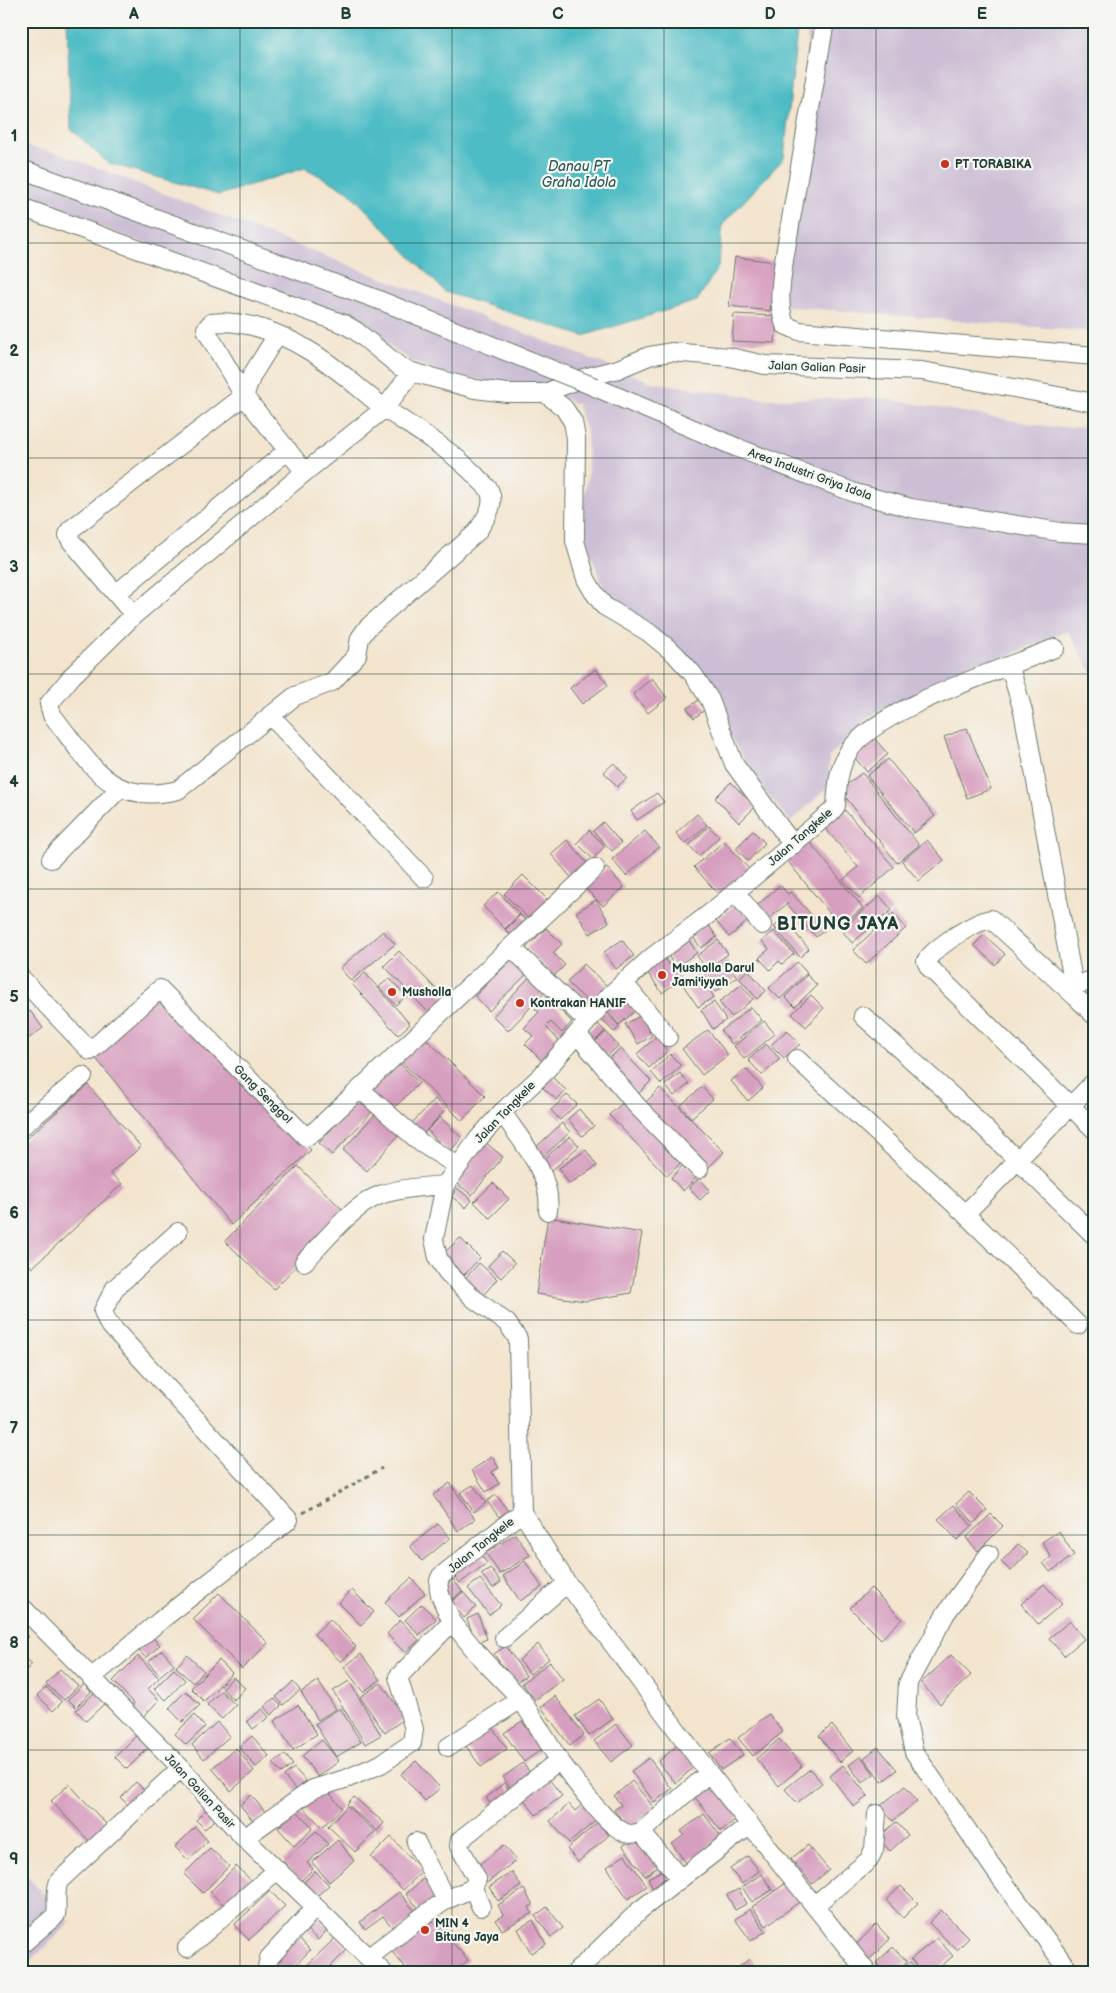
<svg xmlns="http://www.w3.org/2000/svg" width="1116" height="1993" viewBox="0 0 1116 1993" font-family="'Balsamiq Sans',sans-serif">
<style>
.industrial{fill:#ccbed4}
.water{fill:#4dbcc4;stroke:#367c7c}
.building{fill:#d79fbf}
.lines{fill:none;stroke-linecap:round;stroke-linejoin:round}
.minor-casing{stroke:#69776a;stroke-width:20}
.path{stroke:#69776a;stroke-width:3;stroke-dasharray:4 4;stroke-linecap:butt}
.minor{stroke:#fff;stroke-width:18}
.minor-bridge-casing{stroke:#69776a;stroke-width:20;stroke-linecap:butt}
.minor-bridge{stroke:#fff;stroke-width:18}
.grid{fill:none;stroke:#1f3d34;stroke-width:1;stroke-opacity:0.55}
.poi-dot{fill:#c8321e;stroke:#f6f6f2;stroke-width:2}
.labels{text-anchor:middle;stroke-width:4.5;stroke-linejoin:round;paint-order:stroke}
.poi-label{font-size:12px;font-weight:bold;fill:#1f3d34;stroke:#f6f6f2;text-anchor:start}
.street-label{font-size:12px;fill:#1f3d34;stroke:#f6f6f2}
.water-label{font-size:14px;font-style:italic;fill:#2a5d58;stroke:#f6f6f2}
.district-label{font-size:18px;font-weight:bold;letter-spacing:1px;fill:#1f3d34;stroke:#f6f6f2}
.neatline{fill:none;stroke:#1f3d34;stroke-width:2}
.grid-label{font-size:16px;text-anchor:middle;font-weight:bold;fill:#1f3d34}
</style>
<rect width="100%" height="100%" fill="#f6f6f2"/>
<filter id="ink" filterUnits="userSpaceOnUse"><feTurbulence type="fractalNoise" baseFrequency=".02" numOctaves="2"/><feDisplacementMap in="SourceGraphic" scale="10" xChannelSelector="R" yChannelSelector="G"/><feConvolveMatrix kernelMatrix="1 2 1 2 8 2 1 2 1" color-interpolation-filters="sRGB"/></filter>
<filter id="wash" filterUnits="userSpaceOnUse"><feTurbulence type="fractalNoise" baseFrequency=".0096" numOctaves="4" result="noise"/><feDisplacementMap in="SourceGraphic" scale="20" xChannelSelector="R" yChannelSelector="G"/><feGaussianBlur stdDeviation="1.12" result="paint"/><feColorMatrix in="noise" values="0 0 0 0 0 0 0 0 0 0 0 0 0 0 0 0 0 1.4 0 .05"/><feComposite in="paint" operator="in"/></filter>
<g filter="url(#wash)">
<rect width="100%" height="100%" fill="#f3e4cd"/>
<!-- industrial -->
<path class="industrial" d="M809 21H1095V332L783 306Z
M21 145 61 154 651 382 766 399 880 398 1051 427H1095V678L1068 631 890 705 868 718 829 757V786L791 822 765 792 731 738 717 690 683 652 611 605 588 548 582 508 588 476 587 434 577 404 528 383 485 381 444 373 415 363 377 338 367 324 21 198Z
M21 1870 70 1923 21 1970Z"/>
<!-- water -->
<path class="water" d="M67 21H798L784 158 723 224 718 267 697 301 583 336 445 292 348 191 305 168 219 195 108 163 71 129Z"/>
<g id="blocks">
<!-- building -->
<path class="building" d="M735 257 776 262 770 311 729 306Z
M734 314 777 316 775 343 732 341Z
M596 669 608 685 582 704 570 688Z
M652 678 667 698 648 713 633 694Z
M699 700 706 709 694 718 687 708Z
M967 728 991 789 967 798 944 737Z
M874 738 888 754 867 772 853 756Z
M888 759 935 816 914 833 867 776Z
M614 763 627 778 617 787 604 772Z
M862 773 919 845 897 863 840 790Z
M731 782 755 807 739 823 715 798Z
M657 793 664 802 637 820 631 811Z
M843 808 894 867 859 898 843 880 858 867 823 826Z
M697 814 707 825 685 844 676 833Z
M603 822 621 843 612 851 593 831Z
M709 826 719 837 699 856 689 845Z
M589 830 605 846 593 859 577 843Z
M645 831 659 847 626 876 612 859Z
M753 831 765 843 748 861 736 848Z
M567 840 591 868 575 882 551 854Z
M927 840 944 860 919 881 902 861Z
M724 841 749 869 720 896 694 867Z
M809 841 863 908 840 926 786 859Z
M607 868 624 887 603 906 585 888Z
M523 875 553 905 534 924 504 894Z
M780 885 788 894 791 892 825 930 816 937 787 904 765 922 753 909Z
M498 892 520 914 505 929 483 906Z
M880 896 892 910 852 943 841 929Z
M596 900 609 922 590 934 576 912Z
M737 903 750 919 729 937 716 921Z
M893 913 906 928 866 964 853 950Z
M520 915 532 925 517 941 505 930Z
M783 919 809 949 800 957 774 927Z
M707 923 717 937 701 948 691 934Z
M546 928 562 944 553 953 565 965 554 976 526 948Z
M383 931 395 944 351 981 340 968Z
M774 931 794 954 782 964 779 961 770 970 759 958 769 949 762 941Z
M984 935 1005 954 995 965 974 945Z
M687 937 697 953 675 967 665 950Z
M622 940 634 956 616 969 604 952Z
M718 940 728 954 707 969 697 956Z
M399 951 445 998 429 1013 384 966Z
M663 956 680 980 662 993 645 969Z
M513 958 528 973 489 1011 475 996Z
M726 960 737 977 715 992 704 975Z
M797 962 807 973 780 999 769 988Z
M584 964 607 986 590 1004 567 982Z
M748 970 766 991 757 999 739 978Z
M365 973 410 1024 398 1035 352 984Z
M532 974 548 989 508 1031 493 1016Z
M699 974 714 997 698 1007 683 985Z
M807 975 817 985 795 1007 785 997Z
M389 978 406 996 396 1005 379 987Z
M741 985 753 999 732 1017 719 1002Z
M160 989 311 1150 231 1225 90 1051Z
M620 994 635 1011 619 1025 604 1007Z
M811 995 824 1008 806 1027 792 1014Z
M547 997 572 1022 562 1033 551 1022 546 1027 560 1042 542 1061 525 1044 533 1036 524 1028 539 1012 535 1009Z
M714 1002 726 1020 713 1029 701 1010Z
M751 1007 762 1020 732 1044 721 1031Z
M30 1011 43 1028 24 1042 21 1038V1018Z
M605 1011 620 1027 614 1032 599 1017Z
M640 1016 652 1036 638 1044 625 1024Z
M764 1021 775 1034 744 1059 734 1046Z
M597 1023 605 1031 595 1041 587 1033Z
M708 1030 728 1055 702 1075 682 1049Z
M787 1030 800 1044 784 1058 771 1045Z
M606 1032 618 1046 606 1057 593 1043Z
M656 1037 668 1051 649 1068 637 1054Z
M425 1038 485 1096 462 1121 401 1061Z
M766 1044 780 1059 762 1075 748 1060Z
M620 1048 651 1081 638 1094 607 1061Z
M670 1054 681 1066 661 1084 651 1072Z
M396 1059 419 1083 389 1113 365 1089Z
M746 1069 763 1088 748 1101 731 1081Z
M680 1073 689 1084 674 1096 665 1085Z
M552 1077 566 1090 557 1100 543 1088Z
M88 1085 141 1147 110 1173 122 1184 32 1268 21 1254V1143Z
M702 1087 713 1099 691 1118 680 1106Z
M660 1088 724 1152 708 1168 644 1104Z
M567 1095 577 1104 560 1120 551 1110Z
M359 1099 373 1111 332 1155 319 1143Z
M435 1099 446 1109 423 1134 412 1123Z
M625 1101 683 1161 667 1176 609 1115Z
M579 1109 594 1126 582 1136 568 1119Z
M375 1114 399 1135 367 1171 343 1150Z
M440 1117 462 1138 449 1152 427 1130Z
M562 1123 570 1132 542 1158 533 1150Z
M570 1136 579 1146 550 1172 541 1162Z
M485 1142 503 1157 472 1195 454 1181Z
M586 1150 597 1166 569 1184 559 1168Z
M685 1163 698 1176 683 1191 671 1178Z
M298 1166 347 1214 274 1289 225 1241Z
M699 1178 710 1190 700 1200 689 1188Z
M493 1183 509 1199 490 1218 474 1202Z
M457 1188 472 1200 466 1208 451 1196Z
M548 1217 642 1233 631 1293 585 1301 536 1294Z
M460 1238 480 1258 464 1275 443 1254Z
M502 1251 515 1263 501 1278 488 1266Z
M479 1263 497 1279 481 1298 463 1281Z
M492 1457 499 1468 492 1472 499 1484 486 1492 472 1470Z
M450 1483 475 1519 458 1531 433 1495Z
M473 1485 486 1503 474 1512 460 1493Z
M969 1492 987 1510 974 1523 956 1504Z
M496 1495 508 1511 499 1517 487 1501Z
M954 1505 972 1526 957 1540 938 1519Z
M991 1514 1003 1526 978 1551 966 1538Z
M438 1524 450 1538 422 1561 410 1546Z
M1059 1531 1074 1555 1050 1572 1043 1563 1051 1557 1042 1542Z
M515 1534 530 1555 500 1574 486 1553Z
M1018 1544 1028 1553 1011 1571 1001 1562Z
M478 1552 487 1563 460 1583 451 1572Z
M525 1561 542 1587 520 1601 503 1576Z
M490 1568 501 1582 493 1588 481 1574Z
M411 1578 425 1593 399 1617 385 1602Z
M453 1579 462 1591 452 1600 443 1588Z
M480 1579 501 1605 489 1615 468 1588Z
M1044 1584 1062 1604 1038 1624 1021 1604Z
M871 1588 902 1619 881 1639 850 1608Z
M352 1590 374 1612 361 1625 339 1603Z
M463 1592 476 1607 464 1618 451 1602Z
M219 1593 268 1643 242 1669 193 1619Z
M422 1604 436 1619 419 1635 405 1620Z
M478 1614 487 1639 476 1643 467 1619Z
M330 1619 356 1647 341 1662 314 1634Z
M400 1620 419 1640 405 1653 387 1634Z
M1070 1621 1084 1639 1064 1656 1049 1638Z
M21 1629 28 1637 21 1643Z
M152 1637 160 1645 146 1658 138 1650Z
M538 1644 549 1659 530 1674 519 1660Z
M506 1646 526 1676 514 1684 494 1654Z
M162 1650 174 1664 160 1676 148 1662Z
M21 1654 32 1664 21 1675Z
M361 1654 380 1680 363 1692 344 1667Z
M187 1655 204 1671 193 1683 176 1667Z
M951 1655 971 1675 940 1704 921 1683Z
M138 1656 159 1678 148 1689 159 1700 142 1718 131 1707 134 1703 113 1681Z
M219 1660 232 1673 204 1701 191 1688Z
M550 1662 563 1679 535 1700 522 1683Z
M60 1669 78 1686 64 1700 46 1684Z
M174 1669 185 1680 166 1700 154 1689Z
M233 1677 245 1688 234 1700 222 1689Z
M318 1681 336 1709 318 1720 301 1692Z
M349 1681 381 1735 365 1744 333 1691Z
M293 1682 300 1690 283 1705 276 1697Z
M381 1683 405 1718 385 1733 360 1697Z
M84 1684 91 1692 76 1707 68 1699Z
M46 1687 62 1702 53 1711 37 1695Z
M96 1691 106 1702 86 1721 76 1710Z
M186 1691 200 1705 182 1722 169 1708Z
M221 1691 236 1705 222 1719 207 1705Z
M555 1696 584 1735 570 1746 541 1707Z
M274 1698 281 1706 271 1715 264 1707Z
M599 1699 613 1719 589 1736 575 1716Z
M298 1705 317 1734 293 1750 274 1721Z
M340 1708 361 1742 336 1757 315 1724Z
M262 1709 269 1717 253 1729 247 1721Z
M769 1714 783 1732 753 1756 738 1738Z
M194 1715 205 1727 186 1745 175 1734Z
M522 1721 542 1749 524 1762 504 1733Z
M217 1722 230 1736 204 1759 192 1745Z
M616 1724 633 1745 611 1762 594 1741Z
M832 1725 853 1751 840 1762 819 1736Z
M492 1727 507 1749 481 1767 466 1746Z
M141 1731 153 1743 127 1769 115 1757Z
M252 1736 269 1756 256 1767 239 1747Z
M730 1738 743 1755 721 1770 709 1753Z
M779 1739 802 1766 779 1786 756 1759Z
M322 1740 339 1761 318 1777 302 1756Z
M679 1744 697 1764 676 1783 658 1762Z
M878 1747 897 1770 882 1782 864 1758Z
M236 1748 254 1771 231 1791 212 1768Z
M285 1754 293 1765 281 1773 273 1763Z
M861 1756 874 1774 862 1783 849 1765Z
M649 1758 672 1789 654 1802 631 1771Z
M416 1761 440 1788 425 1801 401 1774Z
M523 1763 533 1777 513 1792 503 1777Z
M843 1765 868 1796 854 1807 830 1776Z
M294 1768 306 1781 296 1790 284 1776Z
M810 1769 822 1783 797 1803 785 1789Z
M548 1778 562 1796 536 1815 522 1797Z
M632 1781 654 1808 630 1829 614 1810 621 1805 614 1796Z
M136 1782 148 1794 132 1809 121 1798Z
M504 1783 514 1796 496 1810 486 1798Z
M713 1783 740 1816 721 1831 695 1797Z
M69 1784 109 1827 92 1844 51 1801Z
M905 1786 917 1801 893 1821 880 1806Z
M325 1788 342 1808 322 1827 304 1808Z
M251 1795 266 1813 254 1822 240 1805Z
M354 1797 384 1823 377 1831 347 1804Z
M585 1802 599 1818 569 1843 550 1821 569 1804 575 1811Z
M347 1806 375 1832 355 1852 328 1826Z
M208 1808 217 1817 205 1829 196 1820Z
M296 1810 313 1828 294 1846 278 1828Z
M704 1814 721 1837 686 1863 672 1844 684 1835 681 1831Z
M896 1822 908 1835 890 1851 878 1838Z
M597 1823 609 1835 578 1862 567 1849Z
M195 1827 208 1841 188 1860 175 1847Z
M316 1831 328 1844 307 1863 313 1869 301 1881 283 1861Z
M637 1835 660 1865 645 1876 623 1846Z
M391 1837 423 1871 403 1890 371 1857Z
M338 1840 354 1861 329 1882 312 1862Z
M504 1845 516 1860 487 1883 475 1868Z
M808 1845 829 1870 812 1884 791 1859Z
M210 1848 229 1866 203 1893 184 1874Z
M625 1855 647 1886 628 1899 607 1867Z
M748 1856 759 1871 742 1884 730 1869Z
M236 1866 253 1882 227 1908 210 1892Z
M665 1869 671 1883 654 1891 648 1878Z
M315 1871 329 1885 317 1896 304 1882Z
M512 1872 521 1886 498 1901 489 1887Z
M762 1874 772 1890 752 1902 742 1887Z
M423 1879 440 1898 423 1913 406 1894Z
M789 1881 802 1900 766 1926 752 1907Z
M901 1886 918 1903 903 1918 886 1900Z
M524 1889 533 1905 529 1907 532 1913 502 1930 496 1920 503 1915 498 1905Z
M739 1889 746 1904 735 1910 727 1895Z
M270 1891 285 1906 249 1940 234 1925Z
M399 1892 418 1915 396 1932 383 1916 365 1929 360 1922Z
M547 1907 563 1928 551 1937 535 1916Z
M750 1909 766 1931 751 1941 735 1919Z
M941 1910 969 1938 957 1950 929 1923Z
M314 1914 329 1928 318 1940 304 1927Z
M427 1914 468 1960 454 1972H409L388 1947Z
M533 1920 546 1944 531 1953 518 1929Z
M876 1924 890 1939 869 1960 855 1946Z
M296 1935 310 1950 289 1972H282L271 1961Z
M336 1937 348 1949 325 1972H300Z
M937 1938 953 1956 934 1972H922L911 1959Z
M893 1947 907 1962 896 1972H884L876 1963Z
M749 1959 759 1972H733Z
M910 1962 919 1972H899Z"/>
</g>
</g>
<g filter="url(#ink)">
<use href="#blocks" fill-opacity="0" stroke="#69776a" stroke-width="1"/>
<g class="lines">
<!-- minor casing -->
<g class="minor-casing">
<path id="minor" d="M825 21 784 260C781 283 777 303 785 325L799 331 1095 356
M21 169 379 300
M21 207 344 324 356 331 399 366 412 372 475 389 507 393H545L564 408 573 422 576 438 575 541 586 579 593 591 604 606 648 632 675 654 693 674 710 700 734 764 793 845
M595 387 738 448 855 493 911 508 1060 532 1095 534
M545 393 580 379 618 369 649 356 671 352 730 357 765 365 922 371 1095 403
M305 472 244 396 207 332 206 329 211 323C243 319 281 333 308 350 336 366 359 389 384 408 416 430 449 448 476 476 480 481 486 485 489 490 497 505 484 520 477 532L368 627 360 638 357 655 332 682 295 696 178 790C108 807 90 762 52 715L49 704 72 676 134 615 305 472 385 408 412 372
M116 594 288 450
M134 615 71 541 68 535 70 530 244 396 252 375 277 335
M1010 667 1023 711 1076 997 1095 1016
M270 715 424 878
M51 859 119 789
M735 892 762 925
M512 948 587 1021
M21 978 90 1051 160 989 306 1137 316 1130 595 868
M623 982 668 1037
M1074 986 1095 979
M1076 997 991 919C974 922 935 947 926 961L929 967 1095 1130
M863 1016 953 1097 1095 1236
M577 1034 637 1106 699 1169
M797 1059 965 1214 1078 1325
M360 1089 421 1143 458 1166
M502 1112C521 1141 553 1175 548 1211
M21 1127 83 1076
M965 1214 1095 1081
M304 1262C324 1242 353 1205 380 1195 400 1188 423 1187 445 1185
M522 1512 567 1583 709 1773 867 1972
M989 1554 946 1613 908 1683 906 1717 914 1752 994 1869 1070 1972
M21 1606 181 1768 244 1838 383 1972
M504 1638 567 1583
M91 1678 161 1620 289 1520 108 1323 103 1311 115 1288 178 1232
M448 1747 521 1699
M559 1760C574 1779 605 1825 626 1833 631 1835 636 1833 641 1832L709 1773
M641 1832 680 1878
M244 1838 313 1789 348 1778 381 1764 412 1743 414 1729 398 1677 452 1622C447 1609 433 1589 441 1576L522 1512 518 1339 507 1323 473 1298 447 1272 438 1258 434 1239 445 1185 478 1139 502 1112 542 1075 610 995 652 957 709 914 831 812 836 806C837 791 838 772 845 758 865 711 1007 668 1055 648
M416 1842 446 1900
M473 1888 481 1907
M815 1905 869 1860 874 1849 877 1814
M21 1945 56 1915C58 1903 54 1893 59 1881L181 1768
M187 1948 276 1871
M369 1957 427 1913 446 1900 473 1888 477 1879 459 1846 460 1840 559 1760 521 1699 482 1659 452 1622
M266 1972 269 1958 315 1908
M576 1972 640 1910 750 1825"/>
</g>
<!-- path -->
<path class="path" d="M303 1513 382 1468"/>
<!-- minor -->
<use href="#minor" class="minor"/>
<!-- minor-bridge casing -->
<g class="minor-bridge-casing">
<path id="minor-bridge" d="M379 300 595 387"/>
</g>
<!-- minor-bridge -->
<use href="#minor-bridge" class="minor-bridge"/>
</g>
</g>
<!-- grid -->
<path class="grid" d="M240 21V1972M452 21V1972M664 21V1972M876 21V1972M21 243H1095M21 458H1095M21 674H1095M21 889H1095M21 1104H1095M21 1320H1095M21 1535H1095M21 1750H1095"/>
<!-- markers -->
<g class="poi-dot">
<circle cx="945" cy="164" r="5"/>
<circle cx="662" cy="975" r="5"/>
<circle cx="392" cy="992" r="5"/>
<circle cx="520" cy="1003" r="5"/>
<circle cx="425" cy="1930" r="5"/>
</g>
<g class="labels">
<!-- poi labels -->
<g class="poi-label">
<text x="955" y="168">PT TORABIKA</text>
<text x="672" y="972">Musholla Darul<tspan x="672" dy="14">Jami'iyyah</tspan></text>
<text x="402" y="996">Musholla</text>
<text x="530" y="1007">Kontrakan HANIF</text>
<text x="435" y="1927">MIN 4<tspan x="435" dy="14">Bitung Jaya</tspan></text>
</g>
<!-- street labels -->
<g class="street-label">
<text transform="translate(817 367) rotate(2)" y="4">Jalan Galian Pasir</text>
<text transform="translate(810 474) rotate(20)" y="4">Area Industri Griya Idola</text>
<text transform="translate(800 837) rotate(-41)" y="4">Jalan Tangkele</text>
<text transform="translate(263 1094) rotate(45)" y="4">Gang Senggol</text>
<text transform="translate(505 1112) rotate(-46)" y="4">Jalan Tangkele</text>
<text transform="translate(481 1545) rotate(-39)" y="4">Jalan Tangkele</text>
<text transform="translate(200 1791) rotate(47)" y="4">Jalan Galian Pasir</text>
</g>
<!-- water labels -->
<g class="water-label">
<text x="579" y="171">Danau PT<tspan x="579" dy="16">Graha Idola</tspan></text>
</g>
<!-- district labels -->
<g class="district-label">
<text x="838" y="930">BITUNG JAYA</text>
</g>
</g>
<!-- margin -->
<rect width="1116" height="1993" fill="none" stroke="#f6f6f2" stroke-width="55"/>
<rect x="28" y="28" width="1060" height="1938" class="neatline"/>
<g class="grid-label">
<text x="134" y="19">A</text>
<text x="346" y="19">B</text>
<text x="558" y="19">C</text>
<text x="770" y="19">D</text>
<text x="982" y="19">E</text>
<text x="14" y="141">1</text>
<text x="14" y="356">2</text>
<text x="14" y="572">3</text>
<text x="14" y="787">4</text>
<text x="14" y="1002">5</text>
<text x="14" y="1218">6</text>
<text x="14" y="1433">7</text>
<text x="14" y="1648">8</text>
<text x="14" y="1864">9</text>
</g>
</svg>
